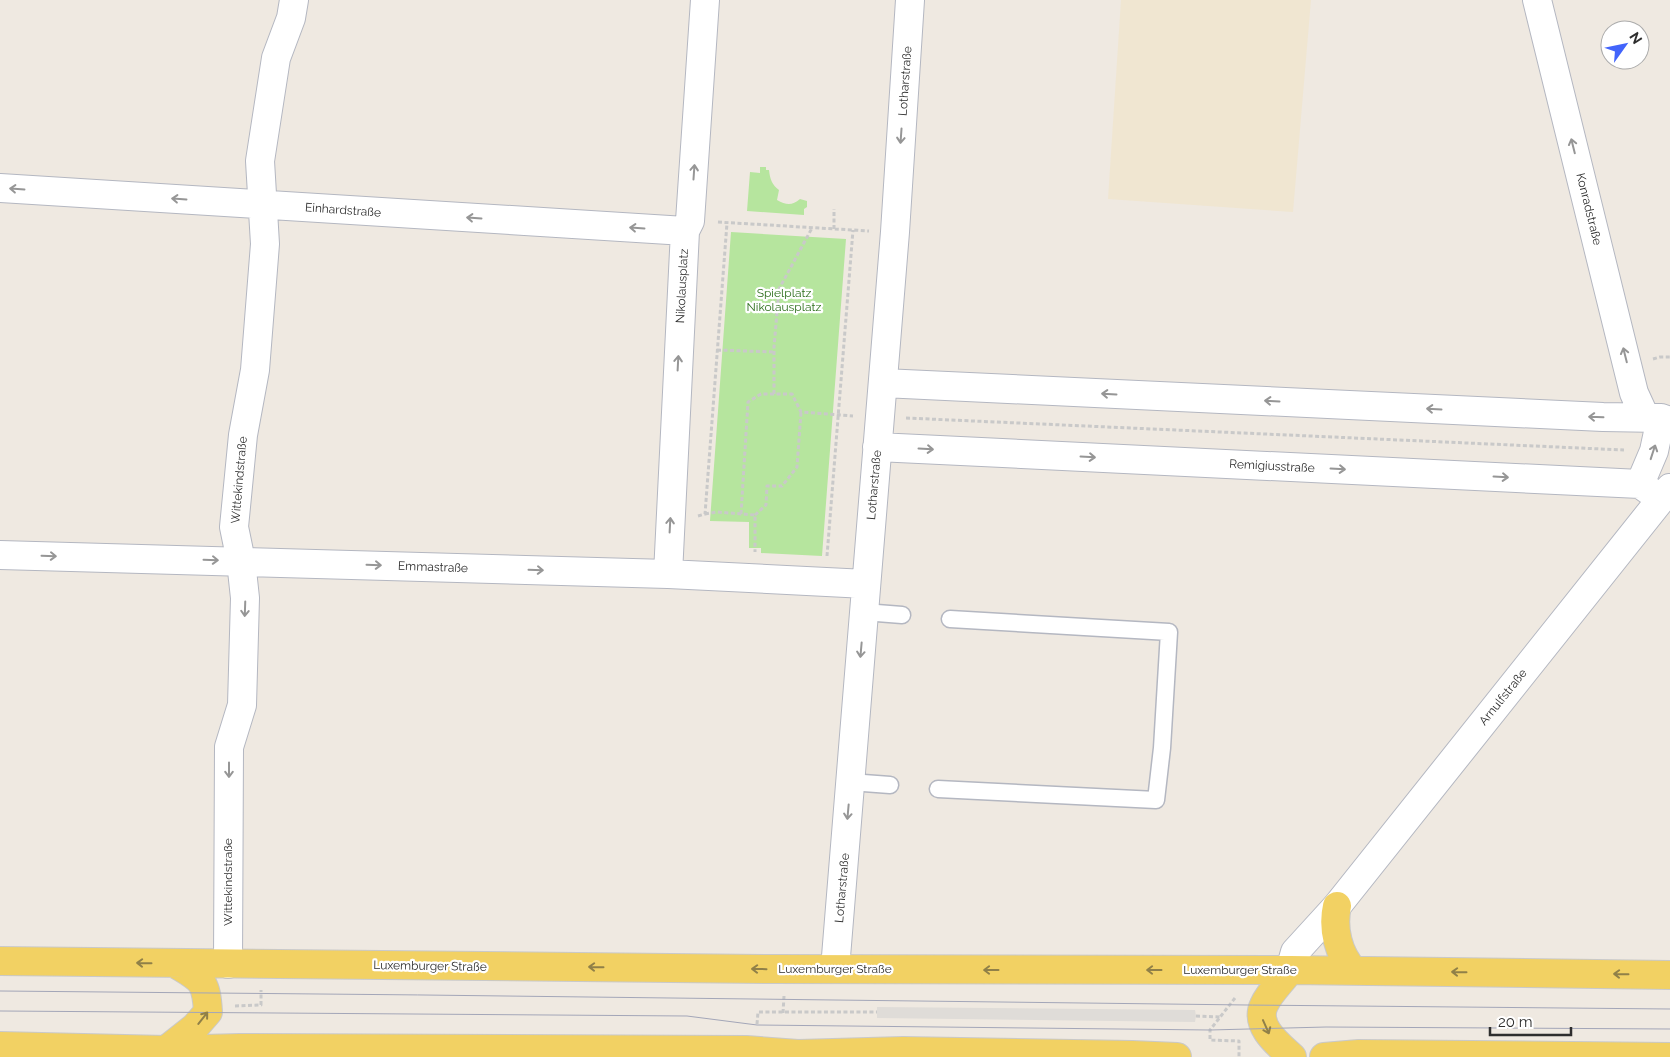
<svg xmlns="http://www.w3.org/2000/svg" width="1670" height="1057" viewBox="0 0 1670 1057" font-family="Raleway,sans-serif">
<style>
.education{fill:#f0e6d1}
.green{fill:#b6e59e}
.plaza{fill:#dfdcd8}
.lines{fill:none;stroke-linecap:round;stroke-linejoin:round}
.service-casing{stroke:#b4b7c1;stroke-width:19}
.minor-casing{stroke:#b4b7c1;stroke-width:30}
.tertiary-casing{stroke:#b4b7c1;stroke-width:30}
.primary-casing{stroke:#c9c9c9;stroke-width:30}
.path{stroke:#c9c9c9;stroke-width:3;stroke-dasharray:4 2.5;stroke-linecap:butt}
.service{stroke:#fff;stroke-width:16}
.minor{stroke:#fff;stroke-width:28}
.tertiary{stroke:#fff;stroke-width:28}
.primary{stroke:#f2d163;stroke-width:28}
.tram{stroke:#a3a6b8;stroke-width:1}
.oneway{stroke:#969696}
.oneway2{stroke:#908048}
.labels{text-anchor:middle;stroke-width:4.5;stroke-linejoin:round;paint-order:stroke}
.street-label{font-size:12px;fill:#2e2e2e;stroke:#fff}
.park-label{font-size:12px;fill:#2c6e1b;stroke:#fff}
</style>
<rect width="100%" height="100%" fill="#efe9e1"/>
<!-- education -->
<path class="education" d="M1121 0H1311L1293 212 1108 199Z"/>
<!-- green -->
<path class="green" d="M760 167H766V170H769C770 179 772 185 779 190L777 200C786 205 792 206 800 199L807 201V207L804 209V215L747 211 750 172 760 173Z
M731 232 846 239 822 556 761 553V548H749V522L710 521Z"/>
<!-- plaza -->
<path class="plaza" d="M877 1007 1195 1010 1196 1016 1195 1022 877 1018Z"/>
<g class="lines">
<!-- service casing -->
<g class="service-casing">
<path id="service" d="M864 612 902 615
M850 782 890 785
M938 789 1156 800 1162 748 1169 632 950 619"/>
</g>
<!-- minor casing -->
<g class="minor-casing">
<path id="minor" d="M1537 0 1634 393 1645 417
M0 188 685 231
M883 383 1603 417 1661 418 1670 421
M877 447 1640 484 1661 499
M1640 484 1654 451 1661 418
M0 555 668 574 866 584
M668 574 685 231 690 221 705 0
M228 964 229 747 242 705 245 598 241 561 234 527 243 435 255 370 265 244 260 161 276 58 291 18 294 0
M835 969 895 232 910 0"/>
</g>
<!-- tertiary casing -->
<g class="tertiary-casing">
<path id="tertiary" d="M1290 970 1295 952 1337 906 1670 488"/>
</g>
<!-- primary casing -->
<g class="primary-casing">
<path id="primary" d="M1337 906C1332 928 1338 954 1354 971
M0 961 770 969 1290 970 1670 975
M1290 970C1282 981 1269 993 1264 1005 1254 1026 1279 1045 1292 1057
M0 1046 166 1050 240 1048 746 1050 798 1054 903 1051 1132 1055 1177 1057
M166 1050 195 1027 208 1012C206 980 202 980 176 964
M1324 1057 1359 1054 1670 1057"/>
</g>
<!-- path -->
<path class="path" d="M718 222 869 231
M834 229V209
M717 350 774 352
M1653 359 1660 357H1670
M774 394V347L779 289 812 228
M906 418 1624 450
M705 514 717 512 755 515V552
M741 514 748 402 761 394H792L801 412 853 416
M755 515 766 505 767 486H782L797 467 801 412
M698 516 705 514 727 223
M827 556 853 230
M1235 998 1210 1030V1040L1239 1041V1057
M235 1006 261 1005V990
M783 1013 784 996
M1196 1016 1221 1017
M757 1024 758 1012H877"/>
<!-- service -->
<use href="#service" class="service"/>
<!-- minor -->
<use href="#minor" class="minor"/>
<!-- tertiary -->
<use href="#tertiary" class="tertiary"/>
<!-- primary -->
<use href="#primary" class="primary"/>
<!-- tram -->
<path class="tram" d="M0 991C557 995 1113 1005 1670 1009
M0 1011 687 1016 757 1025 1210 1030 1326 1027 1670 1029"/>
</g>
<!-- one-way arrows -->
<defs><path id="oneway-shaft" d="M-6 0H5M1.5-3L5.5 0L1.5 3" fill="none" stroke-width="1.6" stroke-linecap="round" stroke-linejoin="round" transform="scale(1.25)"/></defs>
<g class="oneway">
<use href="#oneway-shaft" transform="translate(901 136) rotate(94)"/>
<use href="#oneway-shaft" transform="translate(1573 146) rotate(-104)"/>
<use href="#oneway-shaft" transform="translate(694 172) rotate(-86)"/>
<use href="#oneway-shaft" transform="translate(17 189) rotate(-176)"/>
<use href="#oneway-shaft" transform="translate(179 199) rotate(-176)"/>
<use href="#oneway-shaft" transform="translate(474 218) rotate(-176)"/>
<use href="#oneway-shaft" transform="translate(637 228) rotate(-176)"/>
<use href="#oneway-shaft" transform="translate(1625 355) rotate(-104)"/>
<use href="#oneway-shaft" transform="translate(678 363) rotate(-87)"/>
<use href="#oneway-shaft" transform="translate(1109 394) rotate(-177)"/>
<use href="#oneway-shaft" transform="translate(1272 401) rotate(-177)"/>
<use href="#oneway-shaft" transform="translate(1434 409) rotate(-177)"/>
<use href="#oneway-shaft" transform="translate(1596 417) rotate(-178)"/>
<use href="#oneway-shaft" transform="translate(926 449) rotate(3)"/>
<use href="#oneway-shaft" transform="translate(1653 452) rotate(-72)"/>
<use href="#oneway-shaft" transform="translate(1088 457) rotate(3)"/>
<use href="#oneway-shaft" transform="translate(1338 469) rotate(3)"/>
<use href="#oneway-shaft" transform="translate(1501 477) rotate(3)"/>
<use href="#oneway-shaft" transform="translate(670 525) rotate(-87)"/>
<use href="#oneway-shaft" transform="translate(49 556) rotate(2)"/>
<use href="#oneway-shaft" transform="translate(211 560) rotate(2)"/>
<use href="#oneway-shaft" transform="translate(374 565) rotate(2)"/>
<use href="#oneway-shaft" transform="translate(536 570) rotate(2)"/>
<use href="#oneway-shaft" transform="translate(245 609) rotate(92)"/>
<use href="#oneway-shaft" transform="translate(861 650) rotate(95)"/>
<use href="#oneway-shaft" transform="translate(229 770) rotate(90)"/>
<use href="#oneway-shaft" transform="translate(848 812) rotate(95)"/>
</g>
<g class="oneway2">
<use href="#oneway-shaft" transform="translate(144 963) rotate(-179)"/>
<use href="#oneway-shaft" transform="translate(596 967) rotate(-179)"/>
<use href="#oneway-shaft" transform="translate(759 969) rotate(-179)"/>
<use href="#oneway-shaft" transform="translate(991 970) rotate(-180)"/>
<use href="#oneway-shaft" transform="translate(1154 970) rotate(-180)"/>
<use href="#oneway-shaft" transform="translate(1459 972) rotate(-179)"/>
<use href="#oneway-shaft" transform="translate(1621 974) rotate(-179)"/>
<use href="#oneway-shaft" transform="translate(203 1018) rotate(-52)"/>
<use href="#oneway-shaft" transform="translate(1266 1027) rotate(66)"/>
</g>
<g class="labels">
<!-- street labels -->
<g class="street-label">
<text transform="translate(905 81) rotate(-86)" y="4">Lotharstraße</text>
<text transform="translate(1589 209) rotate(76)" y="4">Konradstraße</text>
<text transform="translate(343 210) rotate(4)" y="4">Einhardstraße</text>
<text transform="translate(682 286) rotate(-87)" y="4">Nikolausplatz</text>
<text transform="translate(1272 466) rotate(3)" y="4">Remigiusstraße</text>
<text transform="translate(239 480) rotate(-85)" y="4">Wittekindstraße</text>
<text transform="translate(874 485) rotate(-85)" y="4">Lotharstraße</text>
<text transform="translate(433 567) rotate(2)" y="4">Emmastraße</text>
<text transform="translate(1503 697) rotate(-51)" y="4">Arnulfstraße</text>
<text transform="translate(228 882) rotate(-90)" y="4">Wittekindstraße</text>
<text transform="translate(842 888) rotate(-85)" y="4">Lotharstraße</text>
<text transform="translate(430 966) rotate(1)" y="4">Luxemburger Straße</text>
<text x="835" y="973">Luxemburger Straße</text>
<text x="1240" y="974">Luxemburger Straße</text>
</g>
<!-- park labels -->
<g class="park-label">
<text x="784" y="297">Spielplatz<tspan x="784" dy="14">Nikolausplatz</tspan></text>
</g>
</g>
<!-- north arrow -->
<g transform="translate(1625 45) rotate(57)"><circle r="24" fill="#ffffff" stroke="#ababab"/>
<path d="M0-4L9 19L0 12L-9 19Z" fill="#4264fb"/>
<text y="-8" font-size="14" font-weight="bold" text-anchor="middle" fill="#2e2e2e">N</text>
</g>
<!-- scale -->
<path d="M1490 1027v8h81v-8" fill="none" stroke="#2e2e2e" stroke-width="2.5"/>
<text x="1498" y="1027" font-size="15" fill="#2e2e2e" stroke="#ffffff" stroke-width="4" paint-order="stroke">20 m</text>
</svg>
